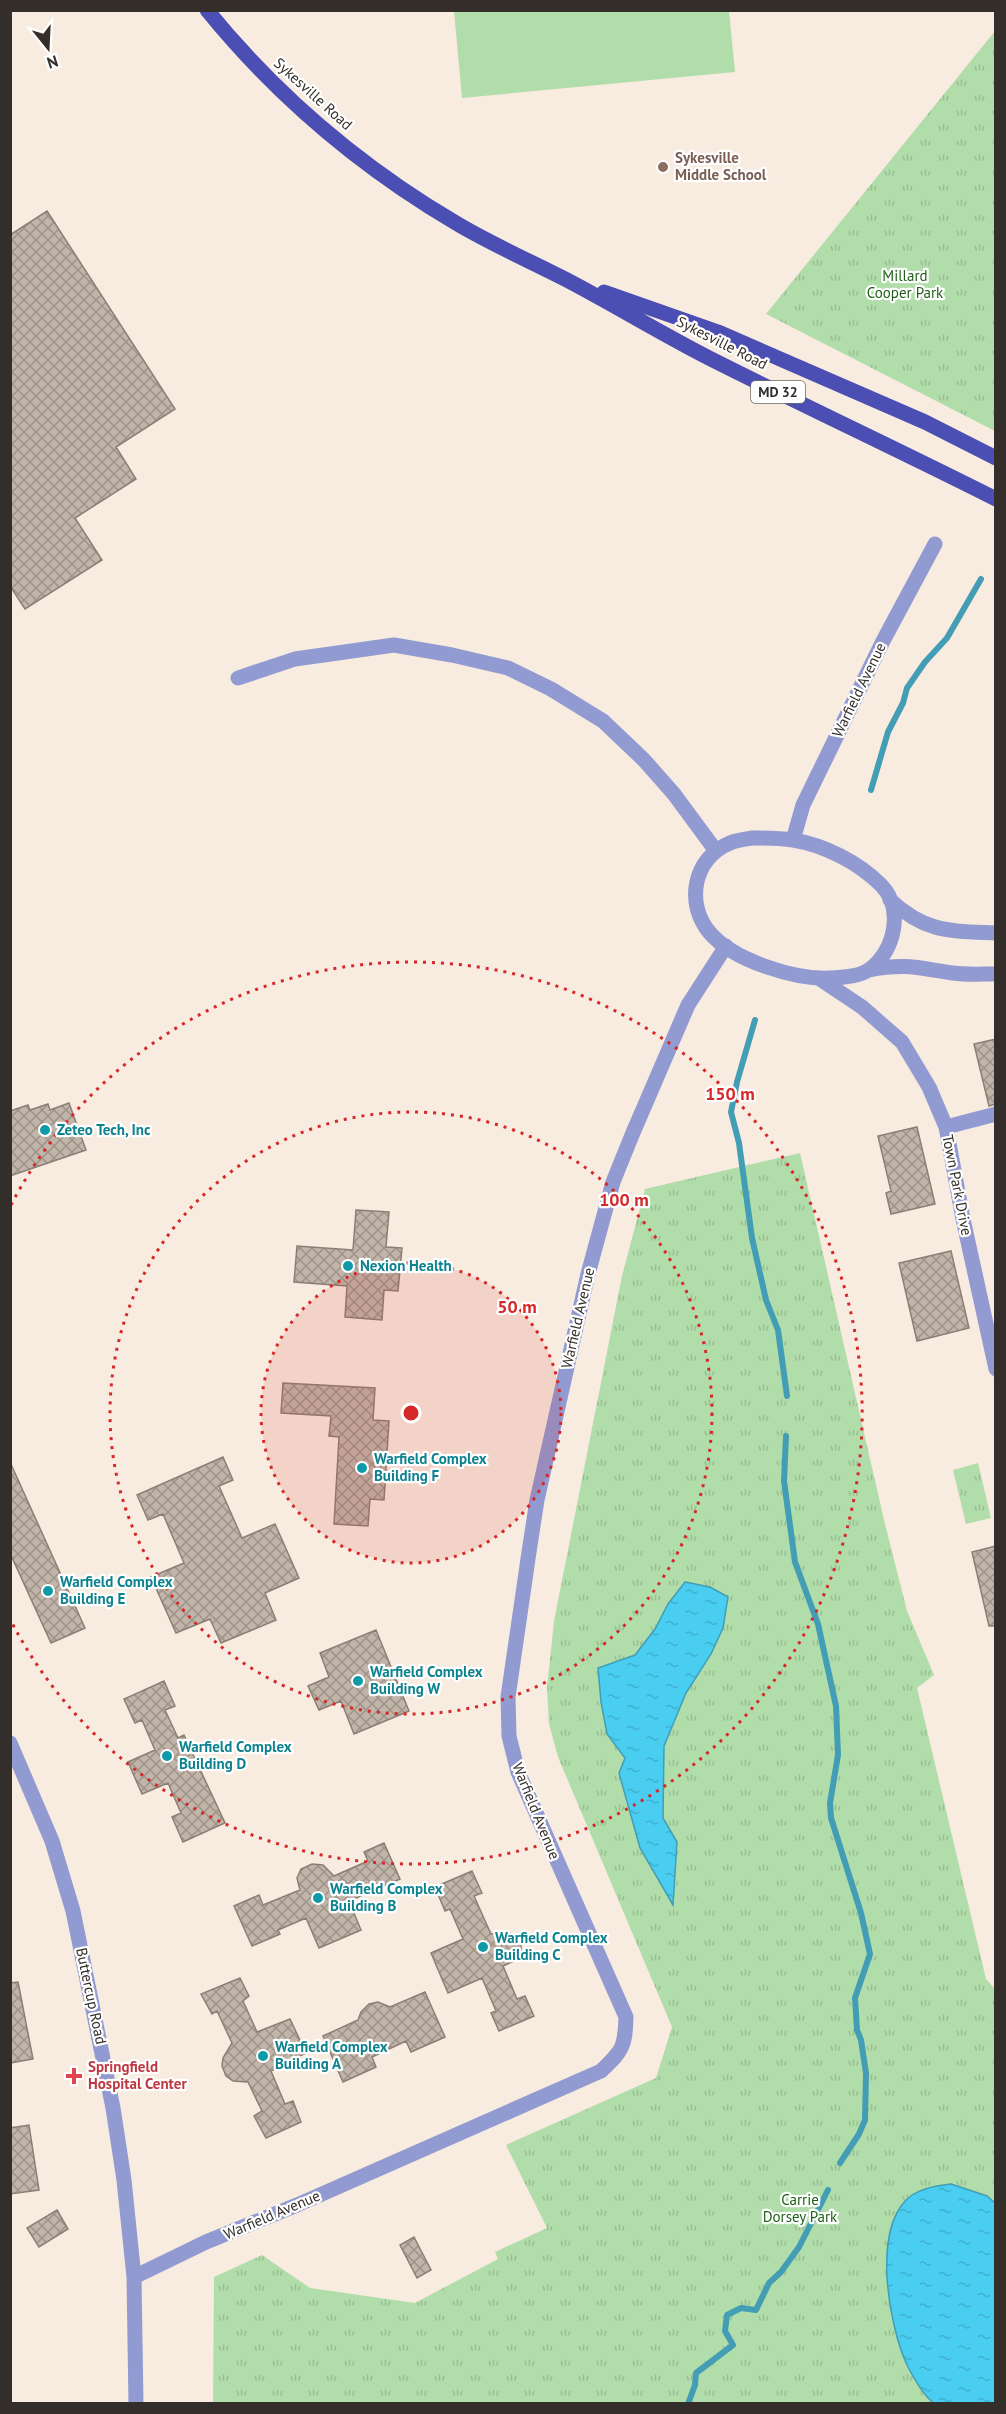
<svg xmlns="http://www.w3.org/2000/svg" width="1006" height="2414" viewBox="0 0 1006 2414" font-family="'PT Sans',sans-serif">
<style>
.grass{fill:url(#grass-tufts)}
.garden{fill:#b1ddaa}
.water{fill:url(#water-ripples);stroke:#429db5;stroke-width:1.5}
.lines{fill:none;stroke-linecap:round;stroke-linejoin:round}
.stream{stroke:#429db5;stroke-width:6}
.building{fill:url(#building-cross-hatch);stroke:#8b7f75;stroke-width:1.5}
.minor{stroke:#919ad1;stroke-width:15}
.major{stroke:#4b4eb2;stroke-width:15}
.ring{fill:none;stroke:#d62828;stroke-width:3;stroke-dasharray:3 6}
.education-dot{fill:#8d6e63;stroke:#fff;stroke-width:2}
.culture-dot{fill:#0f9aa8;stroke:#fff;stroke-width:2}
.health-dot{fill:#e0444e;stroke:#fff;stroke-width:2}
.labels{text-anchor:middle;stroke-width:4.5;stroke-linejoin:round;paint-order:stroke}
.shield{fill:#fff;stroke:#706d6a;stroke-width:1.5}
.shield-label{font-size:14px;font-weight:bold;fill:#332e2a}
.street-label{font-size:15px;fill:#332e2a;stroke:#fff}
.education-label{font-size:15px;font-weight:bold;fill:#785e54;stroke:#fff;text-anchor:start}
.park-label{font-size:15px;fill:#205f17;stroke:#fff}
.culture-label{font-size:15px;font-weight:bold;fill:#0d838f;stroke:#fff;text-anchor:start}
.health-label{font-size:15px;font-weight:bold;fill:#be3a42;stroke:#fff;text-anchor:start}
.centre{fill:#d62828;stroke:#fff;stroke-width:3}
.ring-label{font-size:18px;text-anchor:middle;font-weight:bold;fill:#d62828;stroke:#fff;stroke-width:4.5;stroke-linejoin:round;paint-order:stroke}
</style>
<defs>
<pattern id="grass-tufts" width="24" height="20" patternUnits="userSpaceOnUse" patternTransform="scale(1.5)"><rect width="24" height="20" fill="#b1ddaa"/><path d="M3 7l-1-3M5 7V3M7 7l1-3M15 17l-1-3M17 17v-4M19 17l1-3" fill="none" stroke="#99be92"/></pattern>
<pattern id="water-ripples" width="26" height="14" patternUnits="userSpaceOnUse" patternTransform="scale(1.5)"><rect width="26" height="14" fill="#49cdf0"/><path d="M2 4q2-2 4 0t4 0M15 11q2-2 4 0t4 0" fill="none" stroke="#40b0ce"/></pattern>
<pattern id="building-cross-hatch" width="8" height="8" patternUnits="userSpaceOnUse" patternTransform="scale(1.5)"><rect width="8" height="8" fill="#c1b4a8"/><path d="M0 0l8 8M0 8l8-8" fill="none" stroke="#9d9389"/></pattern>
</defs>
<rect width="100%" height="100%" fill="#f8ebdf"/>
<!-- grass -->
<path class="grass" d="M995 31V431L766 314Z
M800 1153 884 1520 907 1611 934 1675 917 1688 986 1979 995 1989V2403L213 2404 214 2277 262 2255 310 2288 415 2303 498 2259 495 2252 547 2228 506 2145 656 2078 672 2027 558 1757 549 1724 547 1688 554 1621 622 1276 645 1189Z
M978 1463 991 1518 966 1524 953 1470Z"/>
<!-- garden -->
<path class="garden" d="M454 11H729L735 72 462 98Z"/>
<!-- water -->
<path class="water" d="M685 1582 710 1587 728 1597 723 1628 711 1654 686 1693 664 1746 663 1818 677 1842 673 1905 640 1848 619 1773 625 1758 607 1734 601 1702 598 1668 635 1655 655 1629 668 1604Z
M951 2184 987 2196 995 2203V2403H933C922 2393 914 2379 907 2365 889 2326 870 2225 912 2195 924 2187 938 2186 951 2184Z"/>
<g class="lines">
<!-- stream -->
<path class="stream" d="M871 790 888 732 903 703 907 688 925 662 947 638 981 579
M755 1020 737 1082 731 1112 739 1143 752 1238 766 1300 778 1330 787 1396
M786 1436 784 1481 795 1562 818 1624 836 1706 838 1755 830 1803 831 1818 861 1913 870 1954 855 1998 857 2030 861 2040 866 2073 865 2120 859 2134 840 2163
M688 2404 695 2385 696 2373 733 2345 725 2331 727 2315 741 2308 756 2310 769 2283 781 2272 799 2247 828 2190"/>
</g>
<!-- building -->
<path class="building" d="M47 211 175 409 116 447 136 479 75 518 102 560 25 609 10 586V235Z
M996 1039V1104L989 1106 974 1044Z
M69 1103 86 1150 10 1176V1111L28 1105 30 1110 48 1104 50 1110Z
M917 1127 935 1204 891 1214 886 1193 891 1191 878 1136Z
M356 1210 389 1212 386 1247 402 1248 398 1291 384 1290 382 1320 345 1317 347 1286 294 1282 297 1246 353 1250Z
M951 1251 969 1328 917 1341 899 1263Z
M283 1383 375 1388 373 1420 389 1421 384 1500 370 1499 368 1526 334 1524 339 1437 329 1436 331 1416 281 1413Z
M223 1457 233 1480 219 1486 242 1538 275 1524 299 1578 265 1593 276 1620 221 1643 210 1619 176 1633 151 1577 184 1563 163 1514 148 1520 137 1495Z
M10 1462 85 1628 51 1643 10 1553Z
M996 1546V1626H989L972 1552Z
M376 1630 409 1711 354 1734 341 1701 319 1710 308 1686 329 1677 320 1653Z
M164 1681 175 1706 165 1710 178 1738 184 1735 225 1823 183 1842 172 1817 181 1813 168 1783 142 1794 128 1762 155 1750 142 1720 135 1723 124 1699Z
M384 1843 400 1879 349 1901 361 1930 319 1948 306 1918 278 1930 280 1934 252 1946 234 1906 259 1895 263 1905 300 1890 297 1878 301 1869 312 1864 323 1865 334 1876 368 1861 364 1852Z
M472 1871 482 1893 474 1896 491 1934 507 1931 521 1941V1958L503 1966 517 1999 525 1996 534 2016 499 2031 491 2013 496 2011 482 1978 448 1993 431 1953 463 1939 450 1909 445 1911 435 1887Z
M240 1978 249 1996 243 2001 257 2032 290 2019 306 2053 271 2071 285 2104 293 2101 301 2122 266 2138 254 2116 262 2111 248 2082 233 2081 226 2076 222 2066 223 2058 232 2043 217 2011 212 2014 201 1994Z
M18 1982 33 2059 10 2063V1983Z
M425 1992 445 2037 411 2052 406 2041 372 2057 376 2067 343 2082 323 2036 358 2020 361 2012 369 2004 378 2002 390 2007Z
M29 2125 39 2190 10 2194V2128Z
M57 2210 68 2229 39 2247 27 2228Z
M414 2237 431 2270 417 2278 400 2245Z"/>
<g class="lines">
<!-- minor -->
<path class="minor" d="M238 678 295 659 394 645 452 655 508 668 551 689 603 721 644 760 674 794 716 851
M752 838C765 838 779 838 793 840 824 845 858 862 881 885 904 908 895 951 870 969 859 977 844 977 831 978 796 980 734 961 710 933 685 904 693 858 730 843 736 840 745 839 752 838Z
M793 840 803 805 883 641 935 544
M890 900C926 933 950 931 996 933
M869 970C905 963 918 968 953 973 967 975 982 974 996 974
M820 979 862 1007 902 1042 929 1087 946 1127 963 1219 996 1369
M946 1127 996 1114
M10 1743 52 1841 73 1911 113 2108 124 2180 134 2277 136 2404
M134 2277 206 2242 297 2205 601 2071C623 2050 625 2047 626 2017L518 1772 509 1736 508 1697 529 1552 537 1500 588 1274 613 1182 632 1135 688 1005 726 946"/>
<!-- major -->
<path class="major" d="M207 10C277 96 361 167 456 223 491 244 528 260 565 279 613 304 660 333 709 358 804 406 901 451 996 499
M604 292 718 332 925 422 996 458"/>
</g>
<!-- distance rings -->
<circle cx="411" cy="1413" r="150" fill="#d62828" fill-opacity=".12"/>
<g class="ring">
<circle cx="411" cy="1413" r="150"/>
<circle cx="411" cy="1413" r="301"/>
<path d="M11 1205A451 451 0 1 1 11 1621"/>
</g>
<!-- markers -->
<circle class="education-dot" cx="663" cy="167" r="6"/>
<g class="culture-dot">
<circle cx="45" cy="1130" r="6"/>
<circle cx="348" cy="1266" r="6"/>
<circle cx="362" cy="1468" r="6"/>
<circle cx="48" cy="1591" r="6"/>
<circle cx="358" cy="1681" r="6"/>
<circle cx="167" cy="1756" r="6"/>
<circle cx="318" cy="1898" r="6"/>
<circle cx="483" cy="1947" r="6"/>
<circle cx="263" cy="2056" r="6"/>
</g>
<path class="health-dot" d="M71 2067h6v6h6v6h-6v6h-6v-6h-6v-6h6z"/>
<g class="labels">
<!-- shield labels -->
<rect class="shield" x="751" y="381" width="54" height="22" rx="4.5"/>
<g class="shield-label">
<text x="778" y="397">MD 32</text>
</g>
<!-- street labels -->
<g class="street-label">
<text transform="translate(313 94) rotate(42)" y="5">Sykesville Road</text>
<text transform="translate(722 343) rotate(27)" y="5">Sykesville Road</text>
<text transform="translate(859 690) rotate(-64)" y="5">Warfield Avenue</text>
<text transform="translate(957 1185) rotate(79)" y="5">Town Park Drive</text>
<text transform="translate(578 1318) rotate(-77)" y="5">Warfield Avenue</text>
<text transform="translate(536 1811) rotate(68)" y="5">Warfield Avenue</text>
<text transform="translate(91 1996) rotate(78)" y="5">Buttercup Road</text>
<text transform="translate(272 2215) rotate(-23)" y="5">Warfield Avenue</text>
</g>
<!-- education labels -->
<g class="education-label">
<text x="675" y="163">Sykesville<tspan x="675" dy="17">Middle School</tspan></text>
</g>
<!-- park labels -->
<g class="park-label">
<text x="905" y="281">Millard<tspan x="905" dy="17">Cooper Park</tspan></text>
<text x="800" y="2205">Carrie<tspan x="800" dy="17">Dorsey Park</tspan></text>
</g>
<!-- culture labels -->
<g class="culture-label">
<text x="57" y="1135">Zeteo Tech, Inc</text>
<text x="360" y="1271">Nexion Health</text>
<text x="374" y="1464">Warfield Complex<tspan x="374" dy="17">Building F</tspan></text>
<text x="60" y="1587">Warfield Complex<tspan x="60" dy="17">Building E</tspan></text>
<text x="370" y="1677">Warfield Complex<tspan x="370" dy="17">Building W</tspan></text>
<text x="179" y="1752">Warfield Complex<tspan x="179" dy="17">Building D</tspan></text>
<text x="330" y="1894">Warfield Complex<tspan x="330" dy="17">Building B</tspan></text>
<text x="495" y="1943">Warfield Complex<tspan x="495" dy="17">Building C</tspan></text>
<text x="275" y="2052">Warfield Complex<tspan x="275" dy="17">Building A</tspan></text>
</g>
<!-- health labels -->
<g class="health-label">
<text x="88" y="2072">Springfield<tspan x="88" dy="17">Hospital Center</tspan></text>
</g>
</g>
<circle cx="411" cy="1413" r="9" class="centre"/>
<g class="ring-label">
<text x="730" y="1100">150 m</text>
<text x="624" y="1206">100 m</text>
<text x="517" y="1313">50 m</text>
</g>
<!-- border -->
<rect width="1006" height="2414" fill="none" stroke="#332e2a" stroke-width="24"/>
<!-- north arrow -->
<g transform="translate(48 48) rotate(162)" stroke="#ffffff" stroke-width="4.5" paint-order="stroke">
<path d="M0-4.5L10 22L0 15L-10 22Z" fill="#332e2a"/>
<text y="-9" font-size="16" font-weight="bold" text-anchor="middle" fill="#332e2a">N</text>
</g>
</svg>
